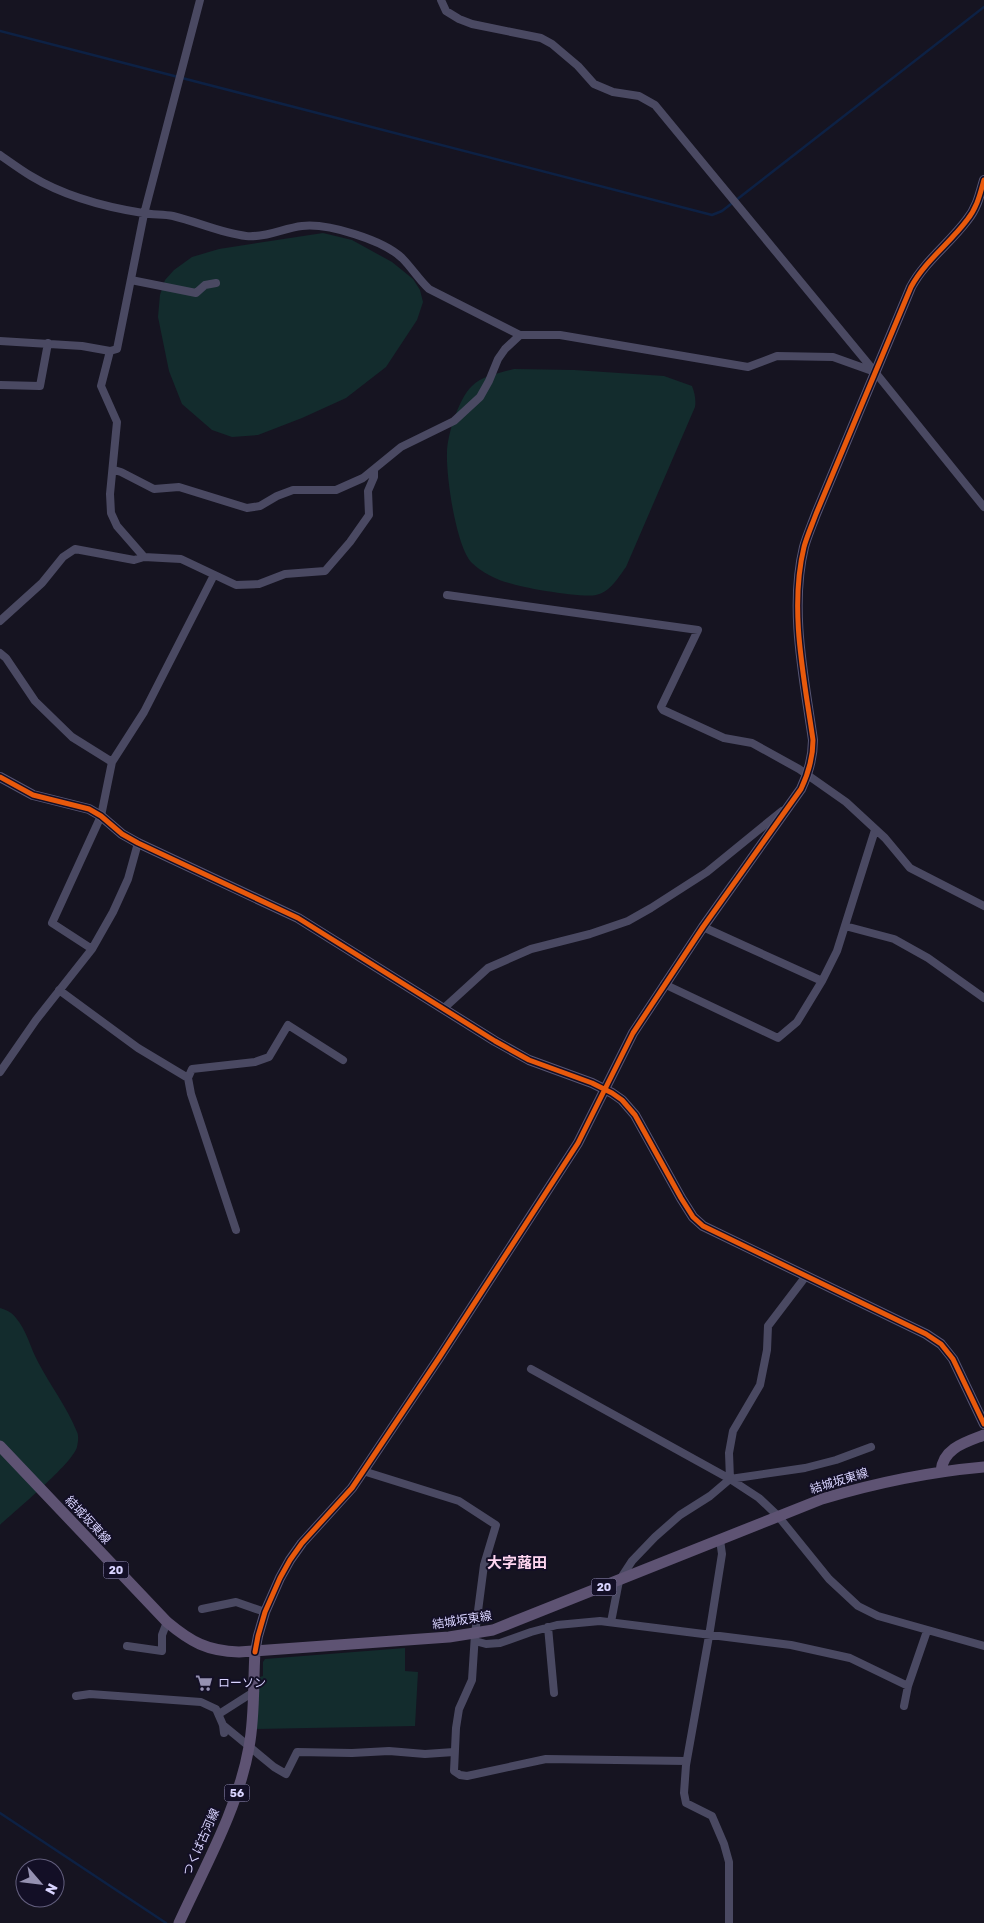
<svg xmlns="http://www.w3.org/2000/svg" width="984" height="1923" viewBox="0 0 984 1923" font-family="Rubik,'Noto Sans JP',sans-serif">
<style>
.green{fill:#132c2d}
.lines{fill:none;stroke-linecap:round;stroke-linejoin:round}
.stream{stroke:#0d2144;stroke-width:2.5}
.street{stroke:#4a4962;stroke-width:8}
.secondary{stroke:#575674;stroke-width:10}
.primary{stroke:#5e5373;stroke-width:11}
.cycleway-casing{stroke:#130f26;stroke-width:8}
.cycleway{stroke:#e8590c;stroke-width:5}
.labels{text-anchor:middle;stroke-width:4;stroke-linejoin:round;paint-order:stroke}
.shield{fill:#130f26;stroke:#9e99be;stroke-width:1}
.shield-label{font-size:11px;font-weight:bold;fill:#d9d4ff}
.street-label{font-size:12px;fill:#d9d4ff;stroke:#130f26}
.poi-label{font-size:12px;fill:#d9d4ff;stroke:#130f26;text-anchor:start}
.quarter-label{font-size:15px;font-weight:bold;fill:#ffd6f0;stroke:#130f26}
</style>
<rect width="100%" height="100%" fill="#161421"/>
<!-- green -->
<path class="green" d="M323 233 352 240 392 262 413 279 420 290 423 302 417 320 386 367 346 398 302 418 258 435 232 437 212 430 182 404 169 371 158 317 160 295 165 280 174 270 192 257 219 249Z
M514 369 574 370 664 376 692 386C695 394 696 400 695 407L626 567C618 578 610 592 596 595 582 598 523 588 509 583 497 580 481 572 472 563 456 547 446 476 447 453 447 435 459 398 472 386 482 376 500 373 514 369Z
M0 1308C6 1310 12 1312 16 1318 27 1331 30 1347 38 1362 50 1385 67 1407 77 1432 79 1436 78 1442 77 1447 73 1463 15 1511 0 1525Z
M405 1648V1671L418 1672 415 1726 255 1729 260 1677 263 1676V1662L265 1659Z"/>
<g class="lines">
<!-- stream -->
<path class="stream" d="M0 31 712 215 722 211 984 7
M0 1813 166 1923"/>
<!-- street -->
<path class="street" d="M441 0 446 11 459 19 472 24 541 38 552 44 578 66 594 84 613 92 639 96 655 105 875 372 984 507
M0 155C10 162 21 170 31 176 64 196 105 207 143 213 153 215 163 214 173 216 198 222 221 233 246 236 265 238 284 228 302 226 328 223 383 240 402 258 412 268 419 280 429 289L520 335H560L748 367 777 356 833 357 875 372
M131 280 196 293 205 285 216 283
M0 341 82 346 110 351 117 349 144 214 200 0
M110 351 101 386 117 422 110 494 111 513 117 526 144 557
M0 385 40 386 48 343
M114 470 121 472 154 489 179 487 247 508 260 506 277 496 293 490H336L363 478 401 447 454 421 480 397 489 381 498 359 505 349 520 335
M447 595 698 630 661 707 663 710 724 738 752 743 799 769 846 802 885 838 910 868 984 906
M0 621 42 583 63 557 75 549 134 560 144 557 181 559 236 585 259 584 285 574 325 571 350 542 369 515 368 491 374 477V470
M0 653 6 658 35 701 72 737 112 762
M845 926 894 939 928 958 984 998
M703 927 822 981 837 951 875 830
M92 949 52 923 101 816 112 762 144 712 214 575
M664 984 778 1038 797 1022 822 981
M59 990 138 1048 188 1078
M443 1009 488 968 531 949 590 934 628 921 651 908 707 872 782 811
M0 1072 36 1020 92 949 113 912 128 879 138 843
M236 1230 191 1094 188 1078 192 1069 255 1062 269 1057 288 1025 343 1060
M531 1369 730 1479 759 1498 778 1516 829 1579 858 1606 878 1616 984 1646
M363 1471 459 1501 496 1525 484 1565 475 1634 472 1680 459 1709 456 1728 454 1771 460 1775 467 1776 546 1759 686 1761
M730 1479 729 1453 733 1431 760 1385 767 1350 768 1326 806 1276
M720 1540 722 1554 709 1636 686 1765 684 1793 686 1803 712 1816 724 1844 729 1862V1923
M202 1609 236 1602 265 1612
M611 1622 619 1581 632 1561 655 1537 680 1515 710 1496 730 1479 805 1468 836 1460 871 1447
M548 1627 554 1693
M475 1641 486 1644 500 1643 531 1632 557 1625 600 1621 791 1645 850 1658 908 1686
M127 1646 162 1651V1635L167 1622
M76 1696 90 1694 201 1702 216 1709 223 1725 224 1733
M904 1706 908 1686 927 1631
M219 1714 255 1691
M223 1725 274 1767 286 1774 297 1752 352 1753 389 1751 425 1754 454 1752"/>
<!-- secondary -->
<path class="secondary" d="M0 777 33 795 89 809 101 816 122 834 138 843 298 918 495 1041 529 1060 592 1083 612 1093 622 1100 635 1115 681 1198 693 1217 703 1226 926 1334 941 1344 953 1359 984 1424
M255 1652 258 1636 265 1612 280 1578 290 1560 302 1543 352 1488 439 1358 578 1143 633 1033 703 927 801 789C809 772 813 758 813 740 804 677 789 609 804 547 807 536 812 525 816 514L911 287C925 261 950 243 967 220 977 208 980 194 984 180"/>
<!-- primary -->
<path class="primary" d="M0 1446 167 1622C191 1642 207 1651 239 1652L449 1637 493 1630 822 1499C875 1483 928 1472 984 1467
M941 1471C943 1448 966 1442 984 1435
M179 1923C205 1866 238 1809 249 1747 255 1715 253 1683 255 1652"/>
<!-- cycleway casing -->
<g class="cycleway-casing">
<path id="cycleway" d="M0 777 33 795 89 809 101 816 122 834 138 843 298 918 495 1041 529 1060 592 1083 612 1093 622 1100 635 1115 681 1198 693 1217 703 1226 926 1334 941 1344 953 1359 984 1424
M255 1652 258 1636 265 1612 280 1578 290 1560 302 1543 352 1488 439 1358 578 1143 633 1033 703 927 801 789C809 772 813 758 813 740 804 677 789 609 804 547 807 536 812 525 816 514L911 287C925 261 950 243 967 220 977 208 980 194 984 180"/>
</g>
<!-- cycleway -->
<use href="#cycleway" class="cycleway"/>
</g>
<!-- icons -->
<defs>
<g id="supermarket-bare" transform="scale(1.35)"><path d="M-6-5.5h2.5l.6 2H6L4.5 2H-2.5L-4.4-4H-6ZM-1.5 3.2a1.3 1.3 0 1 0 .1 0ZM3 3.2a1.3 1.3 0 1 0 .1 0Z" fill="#9591b1" stroke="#130f26" stroke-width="2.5" paint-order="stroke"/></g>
</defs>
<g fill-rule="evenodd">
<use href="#supermarket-bare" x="204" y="1683"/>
</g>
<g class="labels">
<!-- shield labels -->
<g class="shield">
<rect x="103.5" y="1561.5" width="25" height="17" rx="4"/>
<rect x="591.5" y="1578.5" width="25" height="17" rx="4"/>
<rect x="224.5" y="1784.5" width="25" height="17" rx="4"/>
</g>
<g class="shield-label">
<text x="116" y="1574">20</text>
<text x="604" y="1591">20</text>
<text x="237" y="1797">56</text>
</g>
<!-- street labels -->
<g class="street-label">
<text transform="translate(839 1481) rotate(-17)" y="4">結城坂東線</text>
<text transform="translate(88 1520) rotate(47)" y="4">結城坂東線</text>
<text transform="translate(462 1620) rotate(-9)" y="4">結城坂東線</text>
<text transform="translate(201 1842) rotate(-66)" y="4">つくば古河線</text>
</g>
<!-- poi labels -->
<g class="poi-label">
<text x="218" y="1687">ローソン</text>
</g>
<!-- quarter labels -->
<g class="quarter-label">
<text x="517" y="1568">大字蕗田</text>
</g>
</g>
<!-- north arrow -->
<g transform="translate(40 1883) rotate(118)"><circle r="24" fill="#130f26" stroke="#625e7d"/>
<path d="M0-4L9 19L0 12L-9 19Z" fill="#9591b1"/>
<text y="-8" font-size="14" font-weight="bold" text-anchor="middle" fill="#d9d4ff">N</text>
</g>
</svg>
